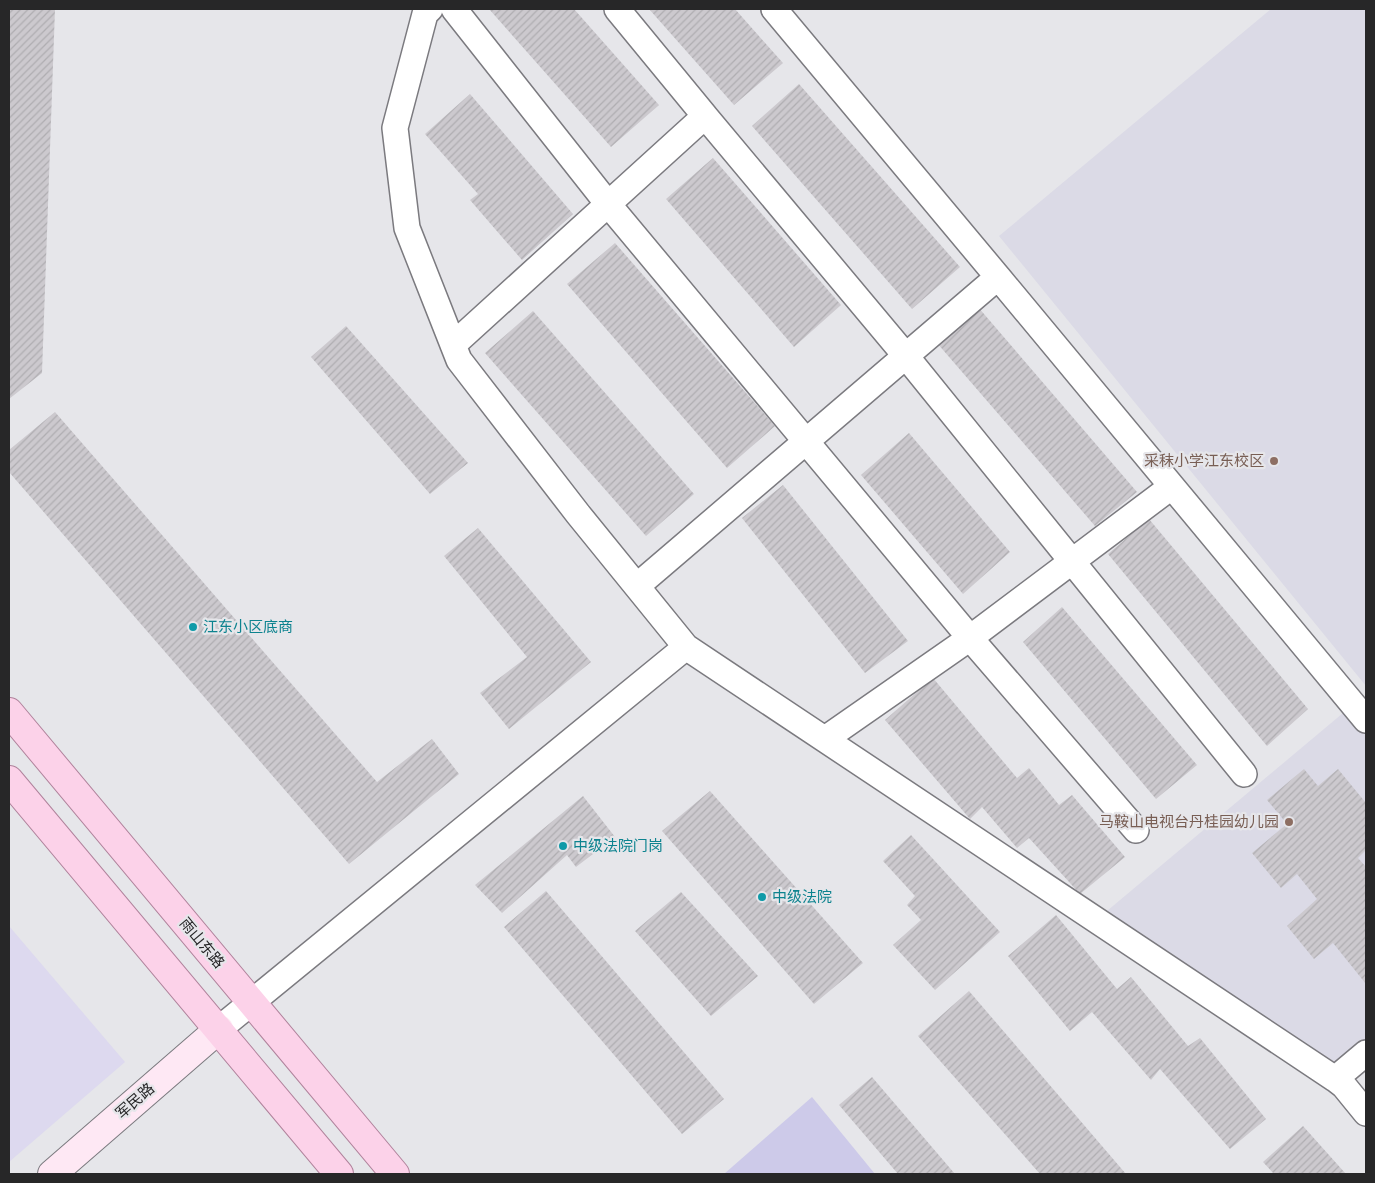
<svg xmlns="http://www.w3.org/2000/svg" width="1375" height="1183" viewBox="0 0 1375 1183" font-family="'Public Sans','Noto Sans SC',sans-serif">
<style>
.commercial{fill:#ddd9ef}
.built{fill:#dbdae6}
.green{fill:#cdcae9}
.building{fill:url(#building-hatch)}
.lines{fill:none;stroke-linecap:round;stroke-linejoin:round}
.street-casing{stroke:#7b7a7f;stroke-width:28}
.secondary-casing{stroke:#7b7a7f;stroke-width:30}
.primary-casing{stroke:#b0839c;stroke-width:30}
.street{stroke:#fff;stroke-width:25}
.secondary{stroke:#fee8f4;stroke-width:28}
.primary{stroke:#fcd2e9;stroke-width:28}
.education-dot{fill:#8d6e63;stroke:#e6e6ea;stroke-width:2}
.culture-dot{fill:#0f9aa8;stroke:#e6e6ea;stroke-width:2}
.labels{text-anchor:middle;stroke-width:4.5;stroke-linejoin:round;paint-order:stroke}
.education-label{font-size:15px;fill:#785e54;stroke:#e6e6ea;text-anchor:end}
.culture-label{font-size:15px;fill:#0d838f;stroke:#e6e6ea;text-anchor:start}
.street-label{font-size:15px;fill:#272728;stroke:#e6e6ea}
</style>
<defs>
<pattern id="building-hatch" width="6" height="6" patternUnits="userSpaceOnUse" patternTransform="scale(1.25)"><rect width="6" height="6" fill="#ccc9ce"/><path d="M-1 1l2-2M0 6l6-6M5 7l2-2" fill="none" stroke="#afadb1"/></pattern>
</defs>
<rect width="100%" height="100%" fill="#e6e6ea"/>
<!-- commercial -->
<path class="commercial" d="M9 926 125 1062 9 1162Z"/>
<!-- built -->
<path class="built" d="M1271 9H1366V686L999 236Z
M1349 708 1366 729V1044L1334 1072 1101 916Z"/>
<!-- green -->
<path class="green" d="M812 1097 875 1174H724Z"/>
<!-- building -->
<path class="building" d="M9 9H55L42 373 9 399Z
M489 9H574L659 105 611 147Z
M649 9H735L783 63 734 105Z
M799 84 960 267 912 309 752 126Z
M470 94 573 214 522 260 470 200 478 194 425 134Z
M713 158 841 305 794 347 666 199Z
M615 243 775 426 727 468 567 284Z
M978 307 1137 492 1095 526 937 343Z
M533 311 694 494 646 536 485 353Z
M346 326 468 463 430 494 311 357Z
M55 412 377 782 432 739 459 774 349 864 9 472V450Z
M909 433 1010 552 963 594 861 475Z
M783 485 908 641 865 673 742 518Z
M1149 519 1308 709 1267 746 1108 554Z
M478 528 591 662 509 729 480 693 527 657 444 556Z
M1062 607 1197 765 1156 799 1023 642Z
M933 678 1017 778 1029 768 1059 805 1072 795 1125 857 1080 894 1029 838 1017 848 982 807 970 819 885 720Z
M1304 769 1318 786 1338 769 1366 803V850L1358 858 1366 867V984L1333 943 1314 959 1287 926 1317 899 1297 874 1281 888 1252 853 1287 824 1267 800Z
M710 791 863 963 814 1004 662 831Z
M583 796 615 837 576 867 567 855 502 913 475 885Z
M911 835 1000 932 935 990 893 945 921 920 907 905 915 896 883 861Z
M546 891 724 1099 682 1134 504 927Z
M681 892 758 976 711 1016 635 931Z
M1056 915 1117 989 1131 977 1188 1046 1200 1038 1266 1119 1230 1149 1160 1069 1151 1080 1092 1012 1070 1031 1008 956Z
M969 991 1126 1174H1040L918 1036Z
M872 1077 955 1174H898L839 1105Z
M1303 1126 1346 1174H1274L1263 1162Z"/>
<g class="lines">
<!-- street casing -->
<g class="street-casing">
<path id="street" d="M430 9 425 14 395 128 407 228 459 360 578 514 686 647 1335 1079 1366 1053
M454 9 608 204 970 638 1136 830
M705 116 905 355 1244 774
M998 277 1366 720
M453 345 705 116 617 9
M637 586 998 277 774 9
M825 739 970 638 1171 487
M219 1029 686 647
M1335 1079 1344 1086 1366 1113"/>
</g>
<!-- secondary casing -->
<g class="secondary-casing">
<path id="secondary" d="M52 1174 219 1029"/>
</g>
<!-- primary casing -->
<g class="primary-casing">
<path id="primary" d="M9 712 395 1174
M9 780 339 1174"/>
</g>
<!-- street -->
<use href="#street" class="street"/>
<!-- secondary -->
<use href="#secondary" class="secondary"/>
<!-- primary -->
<use href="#primary" class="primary"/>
</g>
<!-- markers -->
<g class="education-dot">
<circle cx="1274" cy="461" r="5"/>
<circle cx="1289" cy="822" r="5"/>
</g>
<g class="culture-dot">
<circle cx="193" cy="627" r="5"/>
<circle cx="563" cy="846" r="5"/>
<circle cx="762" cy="897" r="5"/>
</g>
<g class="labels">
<!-- education labels -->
<g class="education-label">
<text x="1264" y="466">采秣小学江东校区</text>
<text x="1279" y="827">马鞍山电视台丹桂园幼儿园</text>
</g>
<!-- culture labels -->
<g class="culture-label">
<text x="203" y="632">江东小区底商</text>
<text x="573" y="851">中级法院门岗</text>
<text x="772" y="902">中级法院</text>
</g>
<!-- street labels -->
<g class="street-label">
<text transform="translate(202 943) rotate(50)" y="5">雨山东路</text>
<text transform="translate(135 1101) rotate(-41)" y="5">军民路</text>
</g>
</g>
<!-- border -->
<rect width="1375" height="1183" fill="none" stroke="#272728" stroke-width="20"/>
</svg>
